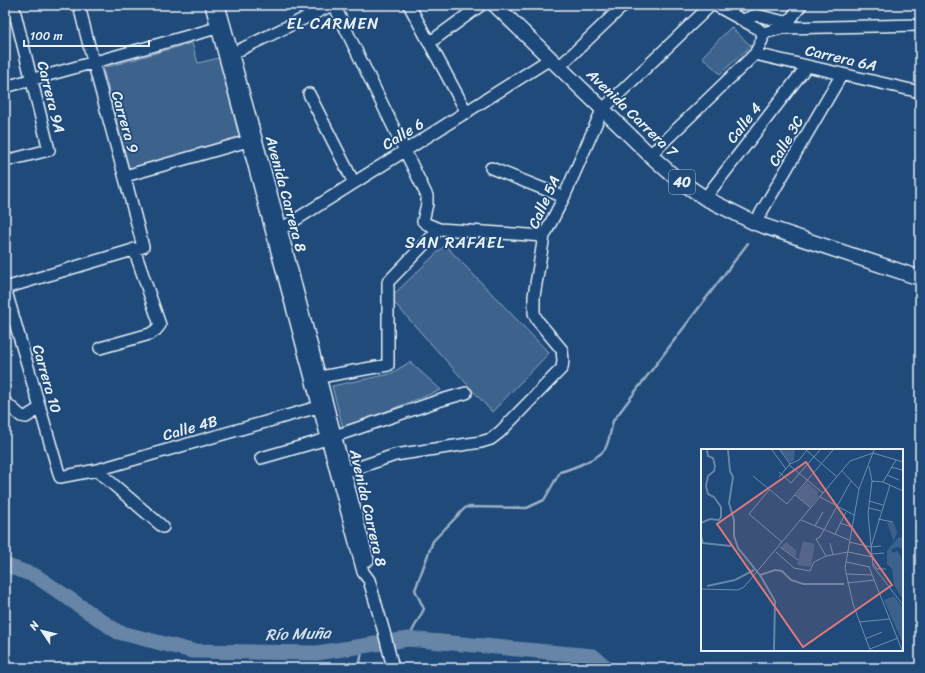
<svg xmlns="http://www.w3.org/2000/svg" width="925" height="673" viewBox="0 0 925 673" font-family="Sriracha,sans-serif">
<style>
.park{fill:#3c628c;stroke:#92aac2}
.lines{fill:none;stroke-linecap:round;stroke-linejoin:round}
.stream{stroke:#9ab0c7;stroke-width:2.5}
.river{stroke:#6685a7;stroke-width:15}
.minor-casing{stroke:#e8f1f8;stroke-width:14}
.major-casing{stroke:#e8f1f8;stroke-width:17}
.minor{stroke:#1f4a7a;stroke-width:11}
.major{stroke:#1f4a7a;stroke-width:14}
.labels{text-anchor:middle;stroke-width:3.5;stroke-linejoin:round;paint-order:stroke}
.shield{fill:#1f4a7a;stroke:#acbfd2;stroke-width:1}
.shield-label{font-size:14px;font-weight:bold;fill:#e8f1f8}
.street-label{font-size:15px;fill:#e8f1f8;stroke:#1f4a7a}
.neighbourhood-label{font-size:16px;letter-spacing:1px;fill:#e8f1f8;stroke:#1f4a7a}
.water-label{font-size:16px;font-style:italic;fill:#d4e1ec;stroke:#1f4a7a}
.inset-river{fill:none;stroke:#6685a7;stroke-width:2}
.inset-road{fill:none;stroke:#6f8dac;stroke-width:1}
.view{fill:#dd787b;fill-opacity:0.15;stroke:#dd787b;stroke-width:2}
.inset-edge{fill:none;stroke:#e8f1f8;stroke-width:2}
</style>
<rect width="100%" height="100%" fill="#1f4a7a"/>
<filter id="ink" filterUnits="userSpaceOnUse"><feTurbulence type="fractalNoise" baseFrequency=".025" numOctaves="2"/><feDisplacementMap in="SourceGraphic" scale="8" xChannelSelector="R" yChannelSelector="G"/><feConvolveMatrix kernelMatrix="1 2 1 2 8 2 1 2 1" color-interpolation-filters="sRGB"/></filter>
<g filter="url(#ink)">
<!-- park -->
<path class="park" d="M731 27 751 46 720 74 702 57Z
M192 43 198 63 219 58 240 140 129 169 103 68Z
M445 245 549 353 492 412 390 298Z
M410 362 441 390 343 428 332 386 390 374Z"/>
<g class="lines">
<!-- stream -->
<path class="stream" d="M408 639 424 609 415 590 433 541 466 507 527 508 544 500 560 472C571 469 600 458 605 449 609 442 611 429 613 421L748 243
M359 668 363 646"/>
<!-- river -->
<path class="river" d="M5 565 36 576 118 632 192 651 317 653 408 639 593 656 607 668"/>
<!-- minor casing -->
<g class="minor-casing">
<path id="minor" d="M211 5 363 572 369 580 384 632 393 668
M219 5 281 229 368 560
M334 5 427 196V204L423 221 427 224 439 229 544 236
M409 5 467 113
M715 5 757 28 763 33
M743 20 756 15 785 22 790 20 801 5
M763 33 782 28 920 25
M429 43 481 5
M755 54 920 92
M225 57 332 5
M559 67 624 5
M5 87 217 28
M309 94 354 183
M650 155 755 54 762 40 763 33
M5 161 49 150 13 5
M491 168 564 197
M125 176 248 141
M705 198 807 66
M755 223 842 74
M274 232 281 229 550 59
M5 288 60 477 97 470 325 405
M5 288 143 247C123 166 98 86 79 5
M100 348 150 334 156 330 160 325 134 249
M320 377 388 365V282L439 229
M5 402 21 416 26 417 40 408
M335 436 438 401 466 393
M261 458 327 439
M97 470 101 474 163 527
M345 472 395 455 481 442 491 439 500 432 562 368 563 360 562 350 537 320 534 313V296L544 236 564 197 602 110 711 5"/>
</g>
<!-- major casing -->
<g class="major-casing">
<path id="major" d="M495 5 650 155 677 179 705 198 755 223 920 278"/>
</g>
<!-- minor -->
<use href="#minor" class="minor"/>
<!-- major -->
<use href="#major" class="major"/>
</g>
</g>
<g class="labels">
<!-- shield labels -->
<rect class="shield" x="669" y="170" width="26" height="24" rx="3"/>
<g class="shield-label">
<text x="682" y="187">40</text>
</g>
<!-- street labels -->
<g class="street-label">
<text transform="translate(841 58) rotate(13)" y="5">Carrera 6A</text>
<text transform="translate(51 97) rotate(76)" y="5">Carrera 9A</text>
<text transform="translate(632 113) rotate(44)" y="5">Avenida Carrera 7</text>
<text transform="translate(125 122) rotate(74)" y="5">Carrera 9</text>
<text transform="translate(744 123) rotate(-52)" y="5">Calle 4</text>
<text transform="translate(403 134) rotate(-32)" y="5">Calle 6</text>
<text transform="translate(786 141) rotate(-60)" y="5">Calle 3C</text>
<text transform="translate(286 194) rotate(75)" y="5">Avenida Carrera 8</text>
<text transform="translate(544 202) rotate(-66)" y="5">Calle 5A</text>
<text transform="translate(47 379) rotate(74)" y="5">Carrera 10</text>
<text transform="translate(190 428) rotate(-16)" y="5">Calle 4B</text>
<text transform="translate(368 508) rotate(77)" y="5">Avenida Carrera 8</text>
</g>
<!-- neighbourhood labels -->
<g class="neighbourhood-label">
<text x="333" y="29">EL CARMEN</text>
<text x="455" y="248">SAN RAFAEL</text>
</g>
<!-- water labels -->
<g class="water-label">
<text transform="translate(298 633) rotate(-2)" y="6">Río Muña</text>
</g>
</g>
<!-- overview -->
<g transform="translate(701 449)">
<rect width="202" height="202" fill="#1f4a7a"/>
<path d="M193 147 202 159V195L183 151Z" fill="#3c628c"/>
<path d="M186 73 193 74 196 84 191 96 198 88 202 89V100L197 98 190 100 192 104 196 102 199 106 202 115V147L200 148 193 136 191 120 186 115V102L193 93Z" fill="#3c628c"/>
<path d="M79 1H94L93 11 89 14ZM106 33 118 43 116 45 118 47 109 58 95 46ZM102 92 114 95 110 118 96 116ZM85 93 95 101V108L80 98Z" fill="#3c628c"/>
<path class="inset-river" d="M27 1 29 22 32 28 28 54 33 71V87L37 99 59 126 74 152 73 201M0 74 9 70 18 71 20 68V58L13 48 7 45 5 37 7 27 13 22 14 17 12 9 7 7 6 1M0 87 2 94 30 97M59 126 74 121 81 122 90 131 102 135H143M6 137 34 131 53 121"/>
<path class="inset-road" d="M71 1 85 20M79 1 89 15M105 1 136 28M88 16 122 44M168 17 171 32 167 64 172 117 202 156M190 18 201 21 202 24M141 22 158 40M78 23 90 34 119 1M186 26 198 31M52 27 86 55 132 1M78 28 89 15 98 11 106 1M171 32 182 33 195 11M182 33 202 42M68 41 48 65 81 93M94 46 110 59M119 48 153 66M168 52 182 56M168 59 180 62M177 70 192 73M100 71 148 91M139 74 151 78M114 77 122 63M134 85 145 63M148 93 170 98 180 97M129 94 132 106M79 98 97 111M170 98 189 36M75 103 93 119 109 122 113 113 125 107 147 103 171 108M171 105 183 104M125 107 115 90 119 88 150 32M145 113 169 118M172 114 176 120H185M168 118 201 201M145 125 171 126M146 134 174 131M0 140 37 141 43 138 149 12 172 4 202 13M158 173 189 170M164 190 181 183M169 200 197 189M169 201 152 155 144 119 158 40 173 1"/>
<path class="view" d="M105 13 191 136 102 198 16 75Z"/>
<rect width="202" height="202" class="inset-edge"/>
</g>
<!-- margin -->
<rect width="925" height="673" fill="none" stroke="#1f4a7a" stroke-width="20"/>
<rect x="10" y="10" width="905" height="653" fill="none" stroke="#e8f1f8" stroke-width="1.5" filter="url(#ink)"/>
<!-- north arrow -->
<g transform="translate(42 631) rotate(305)" stroke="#1f4a7a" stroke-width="3" paint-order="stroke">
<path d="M0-3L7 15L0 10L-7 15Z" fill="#e8f1f8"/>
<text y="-6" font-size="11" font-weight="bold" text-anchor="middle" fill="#e8f1f8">N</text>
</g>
<!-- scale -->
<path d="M24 40v6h125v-6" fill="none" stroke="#e8f1f8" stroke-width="2"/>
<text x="30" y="40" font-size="12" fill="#e8f1f8" stroke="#1f4a7a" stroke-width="3" paint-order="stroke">100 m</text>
</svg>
